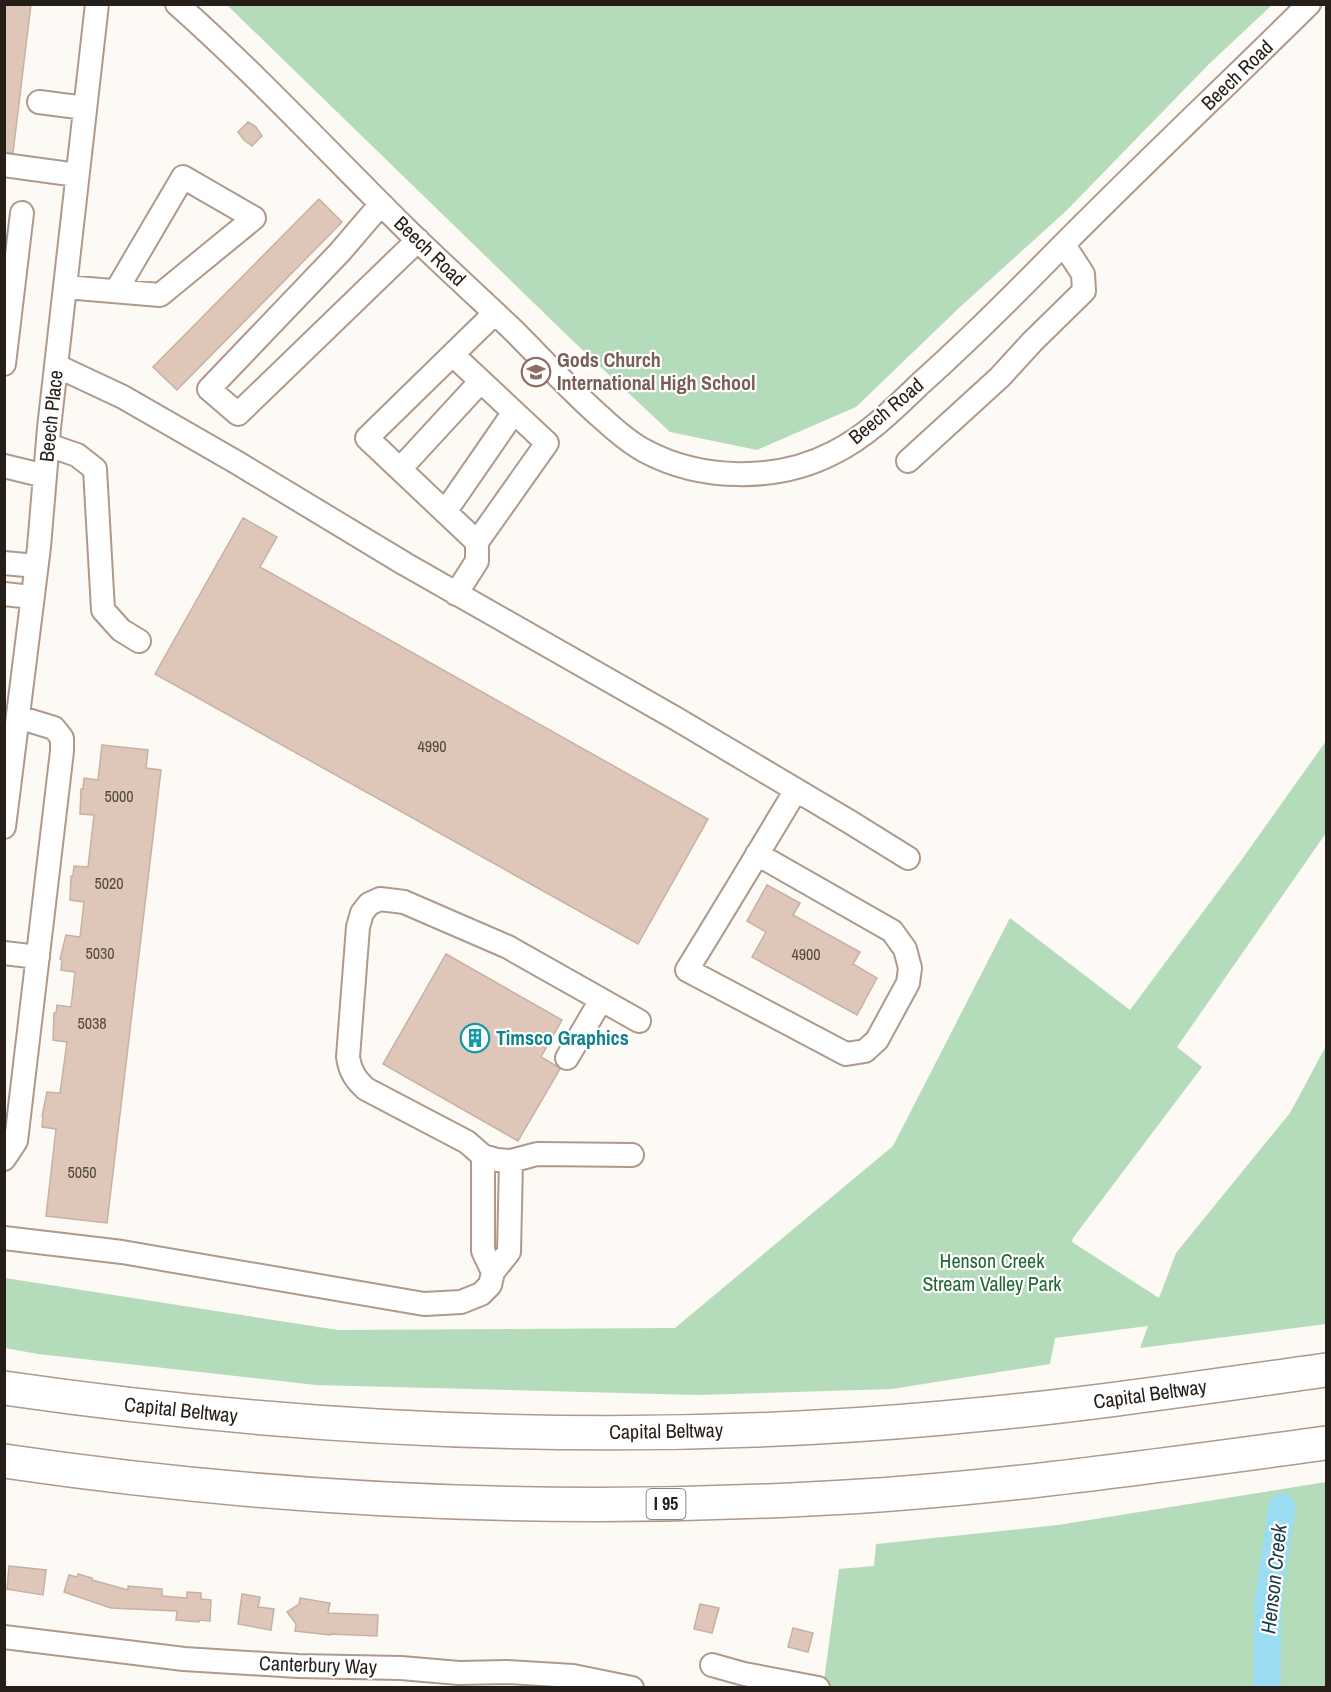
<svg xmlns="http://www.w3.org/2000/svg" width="1331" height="1692" viewBox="0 0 1331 1692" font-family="'Archivo Narrow',sans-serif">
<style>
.green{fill:#b4dcba}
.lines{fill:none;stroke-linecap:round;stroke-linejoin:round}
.river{stroke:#9addf3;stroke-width:27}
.building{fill:#dec7b8;stroke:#c7b1a2;stroke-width:1.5}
.minor-casing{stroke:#af998b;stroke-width:26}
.highway-casing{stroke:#af998b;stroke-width:36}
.minor{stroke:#fff;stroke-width:22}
.highway{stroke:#fff;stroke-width:33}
.labels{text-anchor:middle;stroke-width:4.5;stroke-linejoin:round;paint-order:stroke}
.number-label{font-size:16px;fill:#544840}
.shield{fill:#fff;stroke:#67625d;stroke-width:1.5}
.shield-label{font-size:18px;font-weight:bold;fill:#261e18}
.street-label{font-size:20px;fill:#261e18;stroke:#fff}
.education-label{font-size:20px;font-weight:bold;fill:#785e54;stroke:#fff;text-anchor:start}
.culture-label{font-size:20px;font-weight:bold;fill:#0d838f;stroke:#fff;text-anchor:start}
.park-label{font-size:20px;fill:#216534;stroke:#fff}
.water-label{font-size:21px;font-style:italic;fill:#1a3b45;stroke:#fff}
</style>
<rect width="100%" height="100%" fill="#fdf9f5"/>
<!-- green -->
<path class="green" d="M227 5H1272L1209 64 1066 211 960 307 856 407 757 450 670 432 573 341Z
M1326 741V833L1177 1047 1202 1067 1073 1238 1072 1242 1159 1298 1176 1253 1290 1113 1326 1046V1324L1140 1348 1148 1326 1055 1338 1050 1364 892 1389 697 1395 316 1385 38 1354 5 1348V1278L338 1330 675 1328 893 1146 1010 918 1130 1010 1240 862Z
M1326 1482V1687L823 1688 839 1569 874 1566 876 1544 1058 1525Z"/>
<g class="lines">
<!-- river -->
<path class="river" d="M1267 1688 1268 1601 1282 1507"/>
</g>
<!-- building -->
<path class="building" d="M4 4H31L13 153 4 152Z
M248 122 256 127 262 136 252 146 244 140 238 132Z
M319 199 342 222 177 390 153 367Z
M243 518 277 537 260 567 708 819 638 944 155 674Z
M102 745 148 750 146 768 161 770 107 1223 46 1216 56 1129 42 1127 43 1117 42 1116 47 1092 60 1093 67 1042 53 1040 54 1013H56L57 1005 71 1007 75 972 61 970 62 960 60 959 66 935 80 937 84 902 70 900 71 876H73L74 866 88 867 94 815 80 814 81 789H83L84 778 98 780Z
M767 885 800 903 793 915 860 952 853 964 877 978 857 1015 752 957 766 932 747 921Z
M446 954 562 1020 541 1057 555 1065 560 1069 518 1141 383 1064Z
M9 1566 46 1570 43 1595 7 1589Z
M78 1574 92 1578V1580L128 1590V1586L162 1589V1596L187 1598V1592L201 1593V1599L211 1600 210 1621 199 1620V1622L176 1620 177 1611 111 1608 64 1592 69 1575 77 1577Z
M242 1594 260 1597 258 1607 274 1609 271 1630 238 1624Z
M300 1598 330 1603 328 1613 378 1615 377 1636 330 1634V1635L295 1631 296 1624 287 1612 299 1604Z
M700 1604 719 1608 712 1633 694 1629Z
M793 1628 813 1633 808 1652 788 1647Z"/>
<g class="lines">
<!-- minor casing -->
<g class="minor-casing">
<path id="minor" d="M177 4C258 76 331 155 408 231 442 264 477 296 512 329 542 359 571 391 603 419 615 430 630 443 645 451 701 481 777 482 833 453 867 436 894 409 921 383 968 341 1012 297 1056 252 1139 168 1225 87 1309 4
M39 102 85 108
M4 165 77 175
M381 204 340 252 209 389 238 414 418 240
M65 287 160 295 254 218 183 177 116 291
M453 355 547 443 477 542 367 438 495 313
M4 364 22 213
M57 366 123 397 236 462 405 564 675 718 850 822 908 858
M48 445 77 455 95 469 103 610 121 630 139 641
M908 461 1000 377 1032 342 1084 291 1083 274 1064 245
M4 466 45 476
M400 469 481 381
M445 512 514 412
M4 563 36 566
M4 594 32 597
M456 594 477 561V542
M4 827 39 547 49 428 97 4
M757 854 892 931 905 949 910 968 908 983 877 1040 865 1051 846 1054 687 970C724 910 760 850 796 790
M4 953 38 957
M567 1058 601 1000
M632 1155 537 1154 511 1161 497 1160 483 1156 467 1142 366 1089C355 1079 350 1071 348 1057L358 927 362 913 369 904 380 899 404 902 508 947 639 1021
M483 1156V1251L493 1272
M4 1159 16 1141 62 751V738L54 728 18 717
M4 1238 122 1252 424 1304 461 1302 481 1294 490 1285 493 1272 509 1252 511 1161
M4 1637 184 1659 298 1666 401 1668 459 1673 507 1672 573 1676 632 1688
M712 1665 744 1674 818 1688"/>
</g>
<!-- highway casing -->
<g class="highway-casing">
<path id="highway" d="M4 1388C315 1433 630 1446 943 1418 1071 1407 1199 1388 1326 1370
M4 1461C270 1500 541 1513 809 1499 983 1491 1155 1466 1326 1443"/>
</g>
<!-- minor -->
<use href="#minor" class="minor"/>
<!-- highway -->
<use href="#highway" class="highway"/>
</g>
<!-- icons -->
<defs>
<g id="school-ring" transform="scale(1.5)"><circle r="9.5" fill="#fff" stroke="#8d6e63" stroke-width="1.5"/><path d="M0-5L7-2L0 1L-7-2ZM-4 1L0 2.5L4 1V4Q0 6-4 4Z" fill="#8d6e63"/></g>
<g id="building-ring" transform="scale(1.5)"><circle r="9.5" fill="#fff" stroke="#0f9aa8" stroke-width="1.5"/><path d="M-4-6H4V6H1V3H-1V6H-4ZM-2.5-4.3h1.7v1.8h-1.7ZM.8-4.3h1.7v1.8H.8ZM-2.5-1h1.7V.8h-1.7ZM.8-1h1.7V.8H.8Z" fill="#0f9aa8"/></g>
</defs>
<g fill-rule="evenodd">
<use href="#school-ring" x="536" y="372"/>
<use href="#building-ring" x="475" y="1038"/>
</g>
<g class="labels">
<!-- number labels -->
<g class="number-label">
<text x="432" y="752">4990</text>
<text x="119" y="802">5000</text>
<text x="109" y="889">5020</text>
<text x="100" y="959">5030</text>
<text x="806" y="960">4900</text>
<text x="92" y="1029">5038</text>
<text x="82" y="1178">5050</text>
</g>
<!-- shield labels -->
<rect class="shield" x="646.5" y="1489" width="39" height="30" rx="4.5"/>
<g class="shield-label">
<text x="666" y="1510">I 95</text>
</g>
<!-- street labels -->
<g class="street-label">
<text transform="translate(1237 75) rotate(-44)" y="7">Beech Road</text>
<text transform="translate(430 251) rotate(44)" y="7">Beech Road</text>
<text transform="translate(886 411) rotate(-40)" y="7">Beech Road</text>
<text transform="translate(51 416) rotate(-84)" y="7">Beech Place</text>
<text transform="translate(1150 1394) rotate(-8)" y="7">Capital Beltway</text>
<text transform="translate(181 1410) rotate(6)" y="7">Capital Beltway</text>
<text transform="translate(666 1431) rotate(-1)" y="7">Capital Beltway</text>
<text transform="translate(318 1665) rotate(2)" y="7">Canterbury Way</text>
</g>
<!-- education labels -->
<g class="education-label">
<text x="557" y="367">Gods Church<tspan x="557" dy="23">International High School</tspan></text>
</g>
<!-- culture labels -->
<g class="culture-label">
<text x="496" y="1045">Timsco Graphics</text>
</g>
<!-- park labels -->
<g class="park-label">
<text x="992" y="1268">Henson Creek<tspan x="992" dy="23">Stream Valley Park</tspan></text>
</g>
<!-- water labels -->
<g class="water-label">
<text transform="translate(1274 1579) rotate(-84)" y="7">Henson Creek</text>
</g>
</g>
<!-- border -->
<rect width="1331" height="1692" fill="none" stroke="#261e18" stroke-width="12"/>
</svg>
